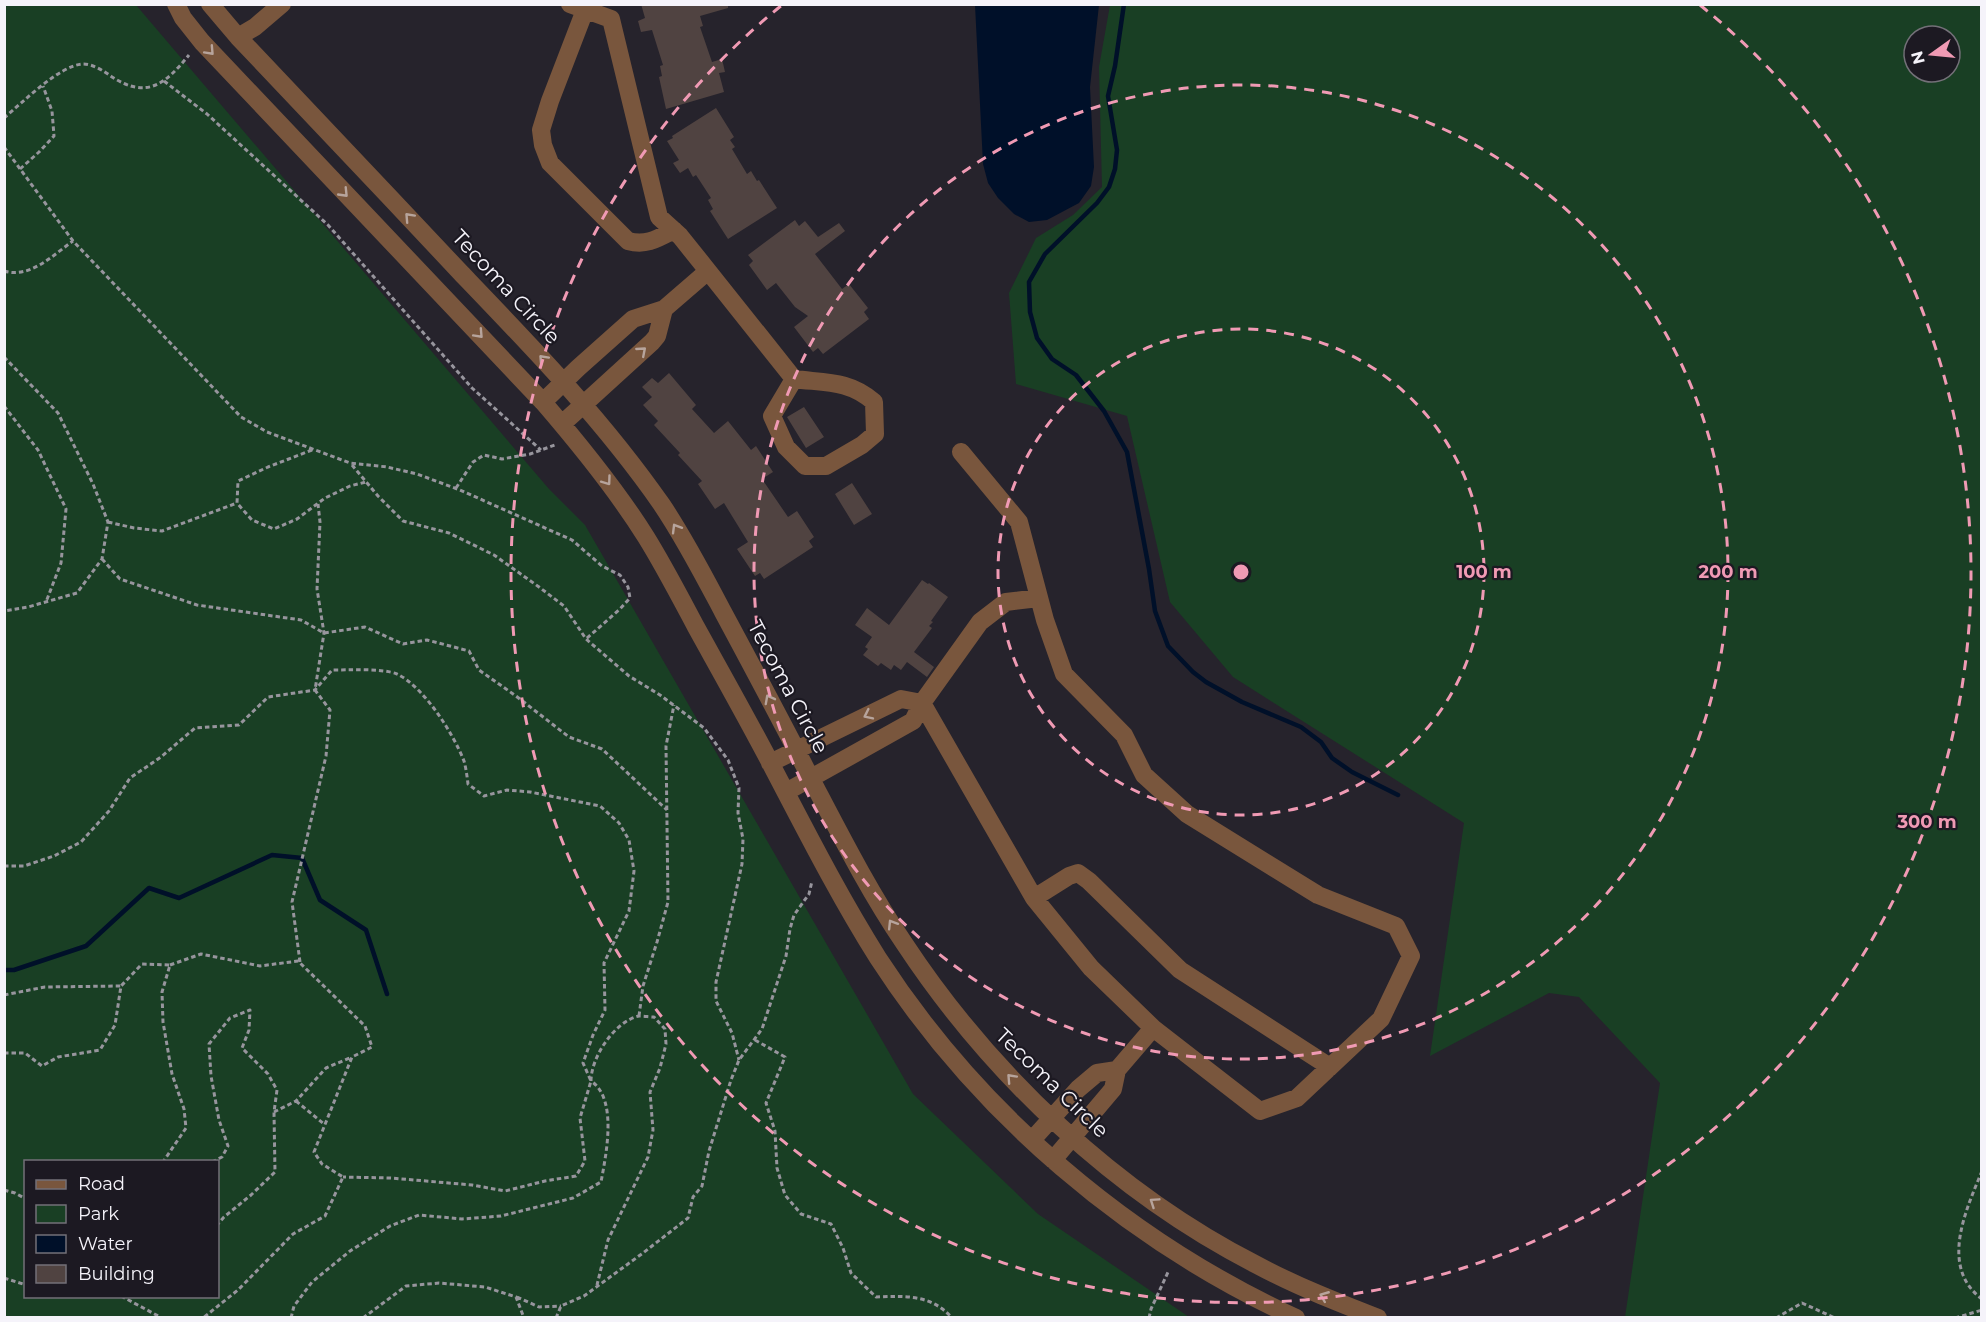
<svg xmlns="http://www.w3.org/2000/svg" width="1986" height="1322" viewBox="0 0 1986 1322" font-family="Montserrat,sans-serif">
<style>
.green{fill:#193f24;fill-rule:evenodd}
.water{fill:#001029}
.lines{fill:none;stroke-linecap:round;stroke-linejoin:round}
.stream{stroke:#001029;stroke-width:4.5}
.building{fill:#504341}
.path{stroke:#97959d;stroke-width:3;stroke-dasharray:4.5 3;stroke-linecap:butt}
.minor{stroke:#79563d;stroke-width:18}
.oneway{stroke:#b7a49c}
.ring{fill:none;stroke:#f09ab4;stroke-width:3;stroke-dasharray:10 8}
.labels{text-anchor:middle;stroke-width:4.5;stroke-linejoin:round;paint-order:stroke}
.street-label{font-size:21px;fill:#f5f3fa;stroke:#1c1922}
.centre{fill:#f09ab4;stroke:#1c1922;stroke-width:3}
.ring-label{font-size:18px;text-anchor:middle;font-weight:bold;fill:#f09ab4;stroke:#1c1922;stroke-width:4.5;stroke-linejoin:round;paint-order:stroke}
</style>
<rect width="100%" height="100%" fill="#26232c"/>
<!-- green -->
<path class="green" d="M5 4 136 5 549 489 585 525 913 1094 1038 1214 1189 1317H5ZM26 1162H218V1296H26Z
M1110 5H1981V1317H1625L1660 1083 1579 997 1549 993 1430 1056 1464 823 1233 677 1170 602 1127 416 1016 384 1009 293 1036 238 1073 215 1102 187 1099 67ZM1914 36H1950V72H1914Z"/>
<!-- water -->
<path class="water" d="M975 5H1099L1090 87 1094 167 1091 186 1079 203 1047 220 1029 222 1014 214 998 198 988 183 983 164Z"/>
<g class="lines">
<!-- stream -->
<path class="stream" d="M1124 4 1115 66 1108 96 1117 150 1115 169 1109 187 1097 203 1045 254 1029 282 1030 312 1037 338 1052 359 1076 375 1104 411 1127 452 1149 569 1155 611 1168 646 1193 672 1206 682 1242 702 1301 727 1321 742 1332 758 1352 772 1398 795
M4 970H14L86 946 149 888 179 898 272 855 302 858 320 900 366 930 387 994"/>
</g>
<!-- building -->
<path class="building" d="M641 4H728V8L700 16 703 26 700 27 712 62 722 59 725 72 719 73 724 92 666 109 659 77 662 76 660 66 663 65 652 30 641 32 638 21 645 18Z
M716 108 734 137 730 140 735 147 732 149 747 174 751 171 757 181 759 180 777 208 728 239 710 211 713 209 708 200 711 198 696 175 693 177 688 168 680 173 673 163 679 160 667 141 673 138 672 136Z
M795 220 799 226 805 221 818 237 839 223 845 231 815 254 842 289 849 284 868 308 864 312 869 319 823 354 818 348 813 352 794 327 808 316 795 307 776 283 767 290 749 265 753 261 748 255Z
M669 373 696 405 692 409 714 433 728 421 751 450 756 446 773 472 762 479 788 517 797 511 814 537 809 541 813 547 764 579 760 573 755 576 737 549 748 542 724 503 715 509 698 484 702 481 678 455 680 453 654 425 658 421 643 405 652 397 642 387 652 378 658 383Z
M804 407 824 437 806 448 787 417Z
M852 483 872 514 854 525 835 494Z
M922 580 928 584 929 583 948 597 931 621 933 622 929 626 932 628 914 652 934 667 927 677 907 662 901 670 894 665 891 670 881 663 878 666 863 655 868 649 865 647 872 637 855 625 867 608 889 625Z"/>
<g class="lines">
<!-- path -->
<path class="path" d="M164 81 207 114 328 225 472 388 541 450
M4 118C23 102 60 65 83 64 93 64 104 71 112 77 148 100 166 83 189 55
M4 147 73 241 241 417 267 432 350 463 387 467 417 474 460 490 572 540 602 566 620 575 628 587 630 598 620 609 586 639
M20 169 39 152 54 136 52 111 43 86
M4 271C30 279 53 255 73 241
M4 357 58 413 93 484 108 522 102 559 77 593 28 607 4 611
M4 406 38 450 66 509 61 563 46 602
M312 450 268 467 238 481 237 503 252 520 274 529 297 519 325 498 350 486 366 482
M352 465 378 496 403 521 449 533 494 555 539 587 564 606 586 639 629 676 660 695 704 728 728 760 739 788 738 813 743 839 742 864 716 982V1001L732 1033 739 1060
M456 488 473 462 484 455 502 459 530 454 555 445
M108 522 134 528 162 531 237 503
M102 559 120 579 197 605 301 620 324 633 365 627 403 644 427 640 469 651 479 670 516 696 569 737 602 749 667 810
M4 866H24L54 856 81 842 109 811 130 778 161 757 195 728 239 725 268 697 315 690 332 670C348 670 382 668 397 674 424 687 453 733 464 761 466 768 467 776 468 784L484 796 507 790 530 792 600 806 619 823 629 840 634 871 629 911 604 963 605 1010 593 1035 583 1063 591 1081 580 1118 585 1161 576 1176 545 1181 505 1191 472 1185 391 1178 343 1177
M300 962 292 902 326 756 330 710 315 690 324 633 317 589 320 522 318 504
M170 965 201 954 260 966 298 961 365 1026 372 1047 352 1057 314 1152 322 1164 343 1177 325 1216 293 1234 238 1290 203 1318
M4 995 45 987 121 986
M639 1016 643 986 657 942 668 902 666 746 674 705
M755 1040 785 1057 766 1103 775 1131 777 1168 785 1195 801 1214 831 1224 843 1248 851 1273 876 1297C905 1296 931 1294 952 1318
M4 1053H25L42 1066 58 1057 100 1050 115 1025 121 986 142 964 170 965 162 992 163 1022 172 1074 184 1109 186 1128 163 1162
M296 1101 324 1124
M274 1112 296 1101 326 1068 352 1057
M212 1162 222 1157 228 1146 219 1120 211 1076 209 1044 230 1018 250 1010 249 1030 242 1048 268 1074 277 1090 274 1112 275 1172 251 1195 224 1217 218 1224
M1982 1171C1966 1210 1939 1267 1982 1299
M4 1190 15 1193 26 1199
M4 1278 26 1285
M78 1296H82
M121 1296 162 1318
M517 1297 539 1307 561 1306
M291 1318 294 1306 312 1282 350 1251 390 1226 419 1215 462 1219 501 1216 573 1198 601 1182C606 1155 618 1099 591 1081 591 1057 615 1021 639 1016 644 1016 650 1017 654 1017L665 1029 666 1044 660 1068 650 1092 653 1130 648 1157 608 1240 597 1285
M363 1318 406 1286 439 1283 485 1287 516 1297 524 1318
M556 1318 561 1306 584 1296 643 1253 688 1218 693 1197 702 1186 709 1151 731 1080 739 1060 762 1029 786 956 790 929 794 915 809 894 812 881
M1149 1318 1151 1309 1169 1270
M1776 1318 1802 1303 1835 1318
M1955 1318 1982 1310"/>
<!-- minor -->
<path class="minor" d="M176 4 183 18 202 42 543 402C580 445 616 489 646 537 664 566 680 597 696 627 722 674 748 720 772 766 806 831 839 896 878 958 979 1114 1127 1240 1296 1318
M210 4 238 37C312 115 387 194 461 273 532 347 603 420 662 505 685 539 704 576 723 612 752 666 781 720 809 775 839 832 868 890 904 943 991 1075 1116 1193 1257 1265 1296 1286 1337 1302 1378 1318
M585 10 550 101 541 130 543 145 550 163 628 241C646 246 657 239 674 230
M238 37 255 27 282 4
M708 271 794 379C825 383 849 380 874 402L875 434 862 445 826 466H805L786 447 772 416 794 379
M543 402 578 368 633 319 664 309 708 271 680 236 659 217 611 19 570 4
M562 424 652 342 657 336 664 309
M961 452 1019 522 1045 620 1064 674 1124 735 1144 775 1187 814 1318 895 1396 926 1411 956 1381 1019 1297 1098 1260 1111 1153 1028 1117 1070 1113 1089 1053 1160
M1039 598 1006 602 980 622 922 703 1034 898 1069 876 1078 873 1089 881 1180 970 1330 1067
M770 763 901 699 922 703 913 721 786 792
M1034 898 1091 968 1153 1028
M1032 1140 1078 1089 1097 1073 1117 1070"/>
</g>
<!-- one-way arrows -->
<defs><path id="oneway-chevron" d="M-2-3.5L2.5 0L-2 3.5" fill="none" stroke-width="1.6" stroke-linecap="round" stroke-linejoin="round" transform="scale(1.5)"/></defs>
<g class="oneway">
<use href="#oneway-chevron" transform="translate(210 51) rotate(47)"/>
<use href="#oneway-chevron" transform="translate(344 193) rotate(46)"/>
<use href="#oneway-chevron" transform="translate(409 217) rotate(-133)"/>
<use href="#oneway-chevron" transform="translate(479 334) rotate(47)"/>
<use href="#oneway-chevron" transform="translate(642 351) rotate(-41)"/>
<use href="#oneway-chevron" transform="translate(543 359) rotate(-133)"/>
<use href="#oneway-chevron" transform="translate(607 481) rotate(54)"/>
<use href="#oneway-chevron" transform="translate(676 528) rotate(-121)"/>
<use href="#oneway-chevron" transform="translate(769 699) rotate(-118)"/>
<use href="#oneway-chevron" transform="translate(868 715) rotate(154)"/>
<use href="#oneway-chevron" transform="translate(892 924) rotate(-122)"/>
<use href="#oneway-chevron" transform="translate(1011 1078) rotate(-133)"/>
<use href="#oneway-chevron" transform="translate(1154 1202) rotate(-146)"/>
<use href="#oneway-chevron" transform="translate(1324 1296) rotate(-158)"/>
</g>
<!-- distance rings -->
<g class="ring">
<circle cx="1241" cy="572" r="243"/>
<circle cx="1241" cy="572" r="487"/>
<path d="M1700 5A730 730 0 1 1 782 5"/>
</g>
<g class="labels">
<!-- street labels -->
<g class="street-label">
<text transform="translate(506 287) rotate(47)" y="7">Tecoma Circle</text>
<text transform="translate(788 687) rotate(62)" y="7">Tecoma Circle</text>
<text transform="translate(1052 1083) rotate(44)" y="7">Tecoma Circle</text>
</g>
</g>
<circle cx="1241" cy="572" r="9" class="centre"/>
<g class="ring-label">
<text x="1484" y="578">100 m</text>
<text x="1728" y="578">200 m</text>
<text x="1927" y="828">300 m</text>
</g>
<!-- border -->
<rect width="1986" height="1322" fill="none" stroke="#f5f3fa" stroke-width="12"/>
<!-- legend -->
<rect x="24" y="1160" width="195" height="138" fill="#1c1922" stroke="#737078" stroke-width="1.5"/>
<rect x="36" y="1180" width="30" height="9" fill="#79563d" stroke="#737078" stroke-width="1.5"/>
<text x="78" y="1190" font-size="18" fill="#f5f3fa">Road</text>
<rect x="36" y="1205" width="30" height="18" fill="#193f24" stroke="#737078" stroke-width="1.5"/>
<text x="78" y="1220" font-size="18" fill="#f5f3fa">Park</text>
<rect x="36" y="1235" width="30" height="18" fill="#001029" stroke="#737078" stroke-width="1.5"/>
<text x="78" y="1250" font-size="18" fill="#f5f3fa">Water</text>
<rect x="36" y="1265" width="30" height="18" fill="#504341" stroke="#737078" stroke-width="1.5"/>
<text x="78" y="1280" font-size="18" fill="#f5f3fa">Building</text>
<!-- north arrow -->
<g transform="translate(1932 54) rotate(255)"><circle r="28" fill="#1c1922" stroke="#737078" stroke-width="1.5"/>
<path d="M0-4.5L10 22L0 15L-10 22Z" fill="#f09ab4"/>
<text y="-9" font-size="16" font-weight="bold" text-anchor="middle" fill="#f5f3fa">N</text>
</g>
</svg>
